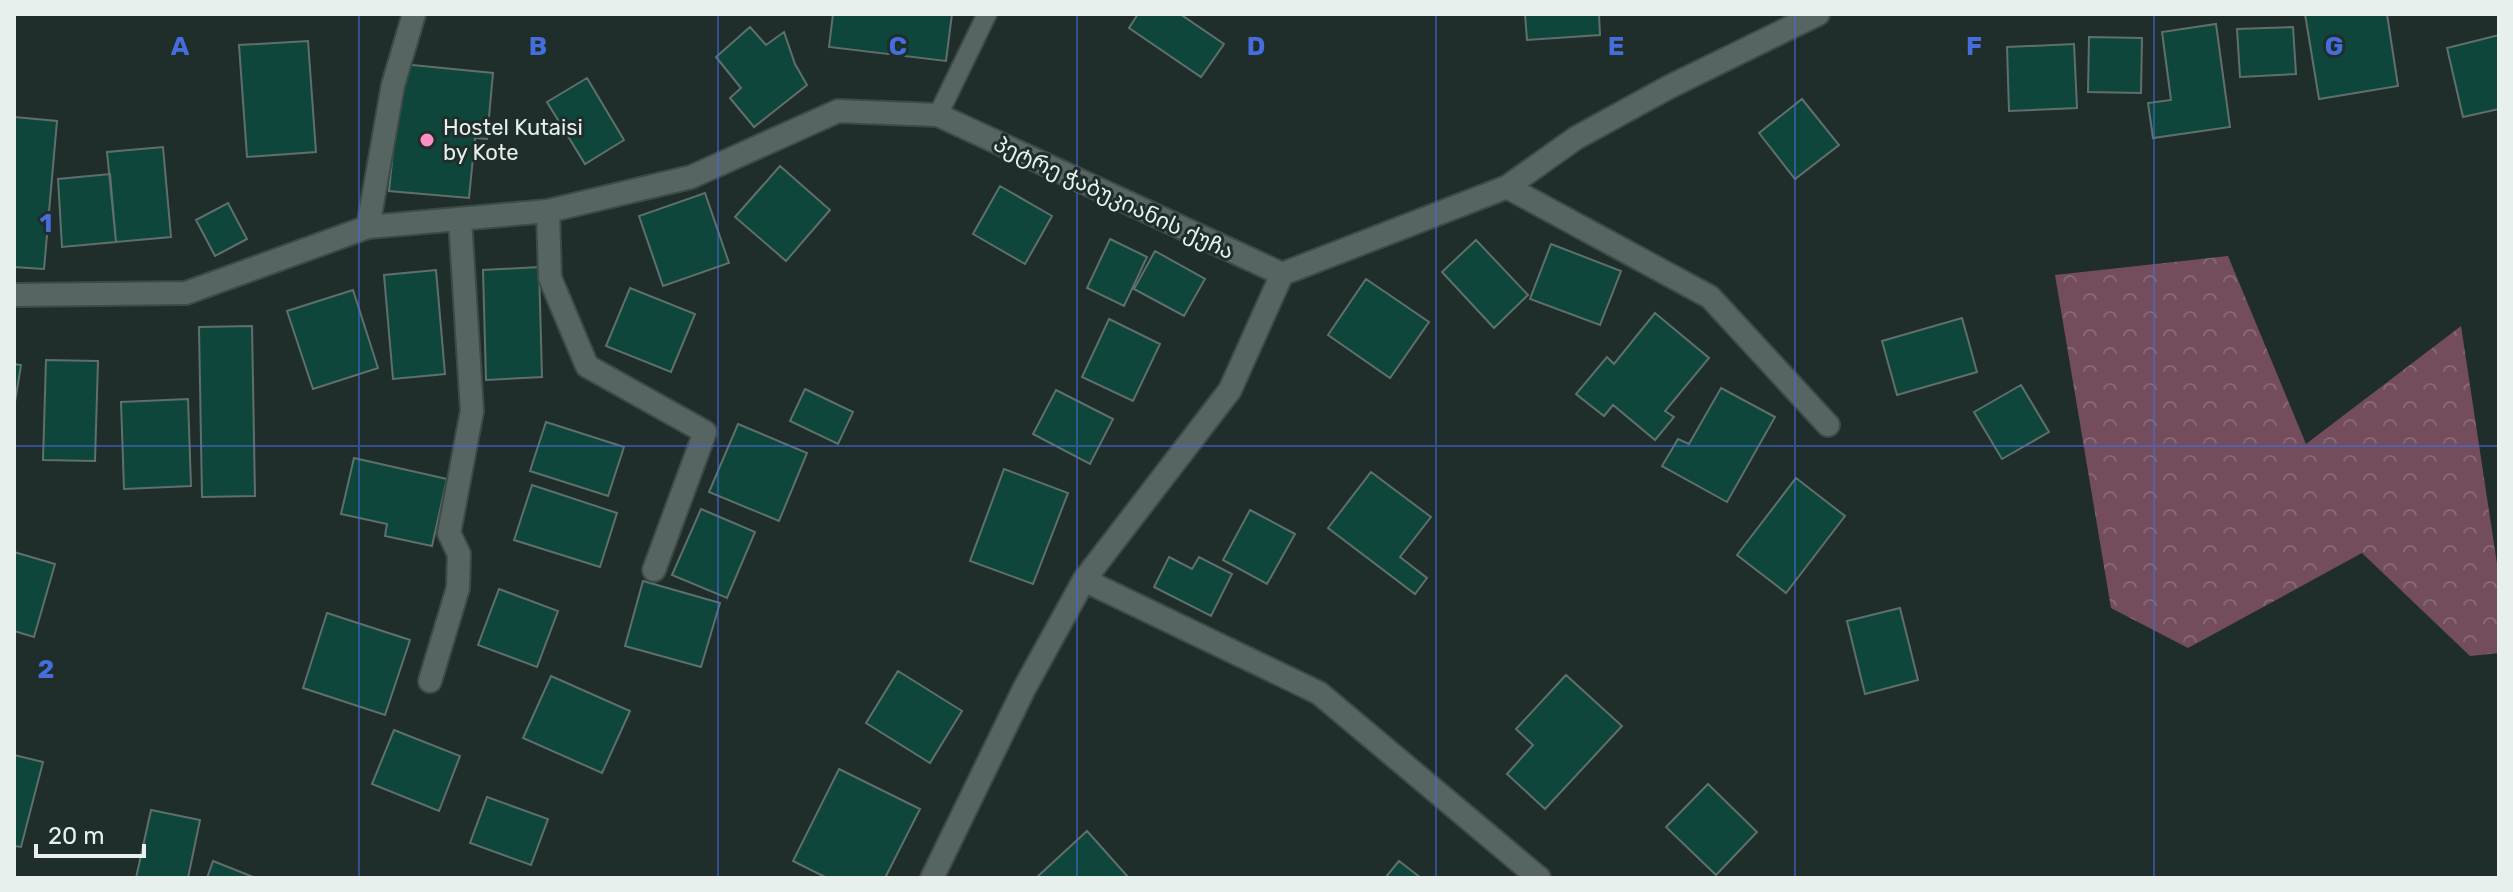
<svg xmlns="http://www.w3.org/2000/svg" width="2513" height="892" viewBox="0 0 2513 892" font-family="Rubik,'Noto Sans Georgian',sans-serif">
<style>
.forest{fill:url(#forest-crowns)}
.building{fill:#0f463c;stroke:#5f6f6b;stroke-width:2}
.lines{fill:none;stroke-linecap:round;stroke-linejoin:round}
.service-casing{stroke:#3e4a47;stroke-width:22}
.minor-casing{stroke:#3e4a47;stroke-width:26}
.service{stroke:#566561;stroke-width:18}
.minor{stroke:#566561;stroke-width:22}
.grid{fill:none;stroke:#456edc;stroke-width:2;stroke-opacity:0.55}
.poi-dot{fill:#fc8fc2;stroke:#202e2b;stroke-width:3}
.labels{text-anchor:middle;stroke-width:6;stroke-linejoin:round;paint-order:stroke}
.poi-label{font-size:22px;fill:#e7f0ed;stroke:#202e2b;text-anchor:start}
.street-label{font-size:22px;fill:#e7f0ed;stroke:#202e2b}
.grid-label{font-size:26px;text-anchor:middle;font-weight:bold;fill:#456edc;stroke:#202e2b;stroke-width:6;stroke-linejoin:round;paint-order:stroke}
</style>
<defs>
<pattern id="forest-crowns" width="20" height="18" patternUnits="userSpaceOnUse" patternTransform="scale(2)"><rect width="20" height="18" fill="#734c5d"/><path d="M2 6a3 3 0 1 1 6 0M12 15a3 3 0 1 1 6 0" fill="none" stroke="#876675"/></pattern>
</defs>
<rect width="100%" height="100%" fill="#202e2b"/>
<!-- forest -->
<path class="forest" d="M2228 256 2306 444 2461 326 2499 577V653L2470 656 2362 553 2188 648 2111 608 2055 275Z"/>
<!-- building -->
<path class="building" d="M833 14H952L946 61 829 47Z
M1138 14H1180L1224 44 1201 77 1129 28Z
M1525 14H1599L1600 35 1527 40Z
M2305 14H2387L2398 86 2319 99Z
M2216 24 2230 127 2153 138 2148 103 2171 100 2162 32Z
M750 27 766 45 784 32 795 64 807 85 754 127 730 98 741 88 716 57Z
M2293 27 2296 74 2240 77 2237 29Z
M2499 35V109L2463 117 2447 48Z
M2089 37 2142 38 2141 93 2088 92Z
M308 41 316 152 247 157 239 45Z
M2074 44 2077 108 2009 111 2007 47Z
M402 64 493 73 487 139 475 138 469 198 389 191Z
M587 78 624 140 585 164 547 102Z
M1802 99 1839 145 1795 179 1759 133Z
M14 117 57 121 44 269 14 267Z
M163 147 171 237 116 242 107 152Z
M780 166 830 210 786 261 735 217Z
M110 174 116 242 62 247 58 179Z
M1000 186 1052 216 1025 264 973 234Z
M705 193 729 263 663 286 639 216Z
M228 203 247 239 215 256 196 220Z
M1110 239 1147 257 1124 306 1087 288Z
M1476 240 1528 295 1494 328 1442 272Z
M1551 244 1621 271 1600 325 1530 299Z
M1155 251 1205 279 1184 316 1134 289Z
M539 267 542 377 486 380 483 270Z
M436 270 445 374 393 379 384 275Z
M1366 279 1429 322 1390 378 1328 335Z
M630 288 695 314 671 372 606 346Z
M353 290 378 368 313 389 287 311Z
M1655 313 1709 358 1665 411 1674 417 1655 440 1613 405 1604 416 1576 394 1607 357 1614 364Z
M1962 318 1977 372 1897 395 1882 341Z
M1109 319 1160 344 1133 401 1082 377Z
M252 326 255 496 202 497 199 327Z
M46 360 98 361 95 461 43 460Z
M14 364 21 365 14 408Z
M2021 385 2049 432 2002 459 1974 412Z
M1721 388 1775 417 1727 502 1662 466 1678 439 1689 444Z
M805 389 853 412 838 444 790 421Z
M1056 390 1113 419 1090 464 1033 434Z
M188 399 191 486 124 489 121 402Z
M546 422 624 447 608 496 530 471Z
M738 424 807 453 779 521 709 492Z
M354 458 447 479 432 546 385 536 387 524 341 514Z
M1004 469 1068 493 1033 584 970 561Z
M1371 472 1431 517 1400 557 1427 578 1415 594 1328 528Z
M1796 478 1845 516 1786 593 1737 555Z
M532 485 617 513 600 567 514 540Z
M701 509 755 532 727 598 672 575Z
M1250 510 1295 534 1267 584 1223 560Z
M14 552 55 564 34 637 14 631Z
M1169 557 1192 569 1199 557 1232 574 1211 616 1154 587Z
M643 581 720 603 701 667 625 646Z
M499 589 558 611 537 667 478 645Z
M1900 608 1918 680 1865 694 1847 621Z
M327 613 410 640 385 715 303 688Z
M898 671 962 711 930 763 866 723Z
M1566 675 1622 726 1545 809 1507 774 1533 745 1516 729Z
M551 676 630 711 602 773 523 738Z
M394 730 460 756 439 811 372 784Z
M14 755 43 762 21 847 14 846Z
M839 769 920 809 885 878H827L793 861Z
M1708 784 1757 832 1716 875 1666 827Z
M487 797 548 819 531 865 470 843Z
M151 810 200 820 188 878H136Z
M1087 831 1129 878H1036Z
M213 861 256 878H207Z
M1399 861 1421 878H1385Z"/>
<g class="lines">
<!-- service casing -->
<g class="service-casing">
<path id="service" d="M938 115 987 14"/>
</g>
<!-- minor casing -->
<g class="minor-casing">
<path id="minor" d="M1507 187 1710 297 1828 425
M548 211 550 278 587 366 705 432 654 570
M368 227 548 211 691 177 838 111 938 115 1282 274 1507 187 1576 138 1669 87 1818 14
M14 295 186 293 368 227 393 85 414 14
M1084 580 1319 693 1539 878
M430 681 458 588 459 554 449 533 472 411 460 219
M932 878 1024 689 1084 580 1230 390 1282 274"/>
</g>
<!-- service -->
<use href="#service" class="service"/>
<!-- minor -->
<use href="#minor" class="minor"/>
</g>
<!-- grid -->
<path class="grid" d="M359 14V878M718 14V878M1077 14V878M1436 14V878M1795 14V878M2154 14V878M14 446H2499"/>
<!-- markers -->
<circle class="poi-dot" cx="427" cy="140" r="8"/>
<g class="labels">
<!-- poi labels -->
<g class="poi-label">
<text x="443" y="135">Hostel Kutaisi<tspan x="443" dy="25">by Kote</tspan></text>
</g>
<!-- street labels -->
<g class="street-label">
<text transform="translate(1114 197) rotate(25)" y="8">პეტრე ჭაბუკიანის ქუჩა</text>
</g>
</g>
<g class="grid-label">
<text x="180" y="55">A</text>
<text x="538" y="55">B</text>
<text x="898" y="55">C</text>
<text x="1256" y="55">D</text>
<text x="1616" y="55">E</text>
<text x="1974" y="55">F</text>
<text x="2334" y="55">G</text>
<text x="46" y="232">1</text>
<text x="46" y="678">2</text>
</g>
<!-- border -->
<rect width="2513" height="892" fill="none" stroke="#e7f0ed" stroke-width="32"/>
<!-- scale -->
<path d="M36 844v12h108v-12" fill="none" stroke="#e7f0ed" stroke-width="4"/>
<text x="48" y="844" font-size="24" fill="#e7f0ed" stroke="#202e2b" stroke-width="6" paint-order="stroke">20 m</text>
</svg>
